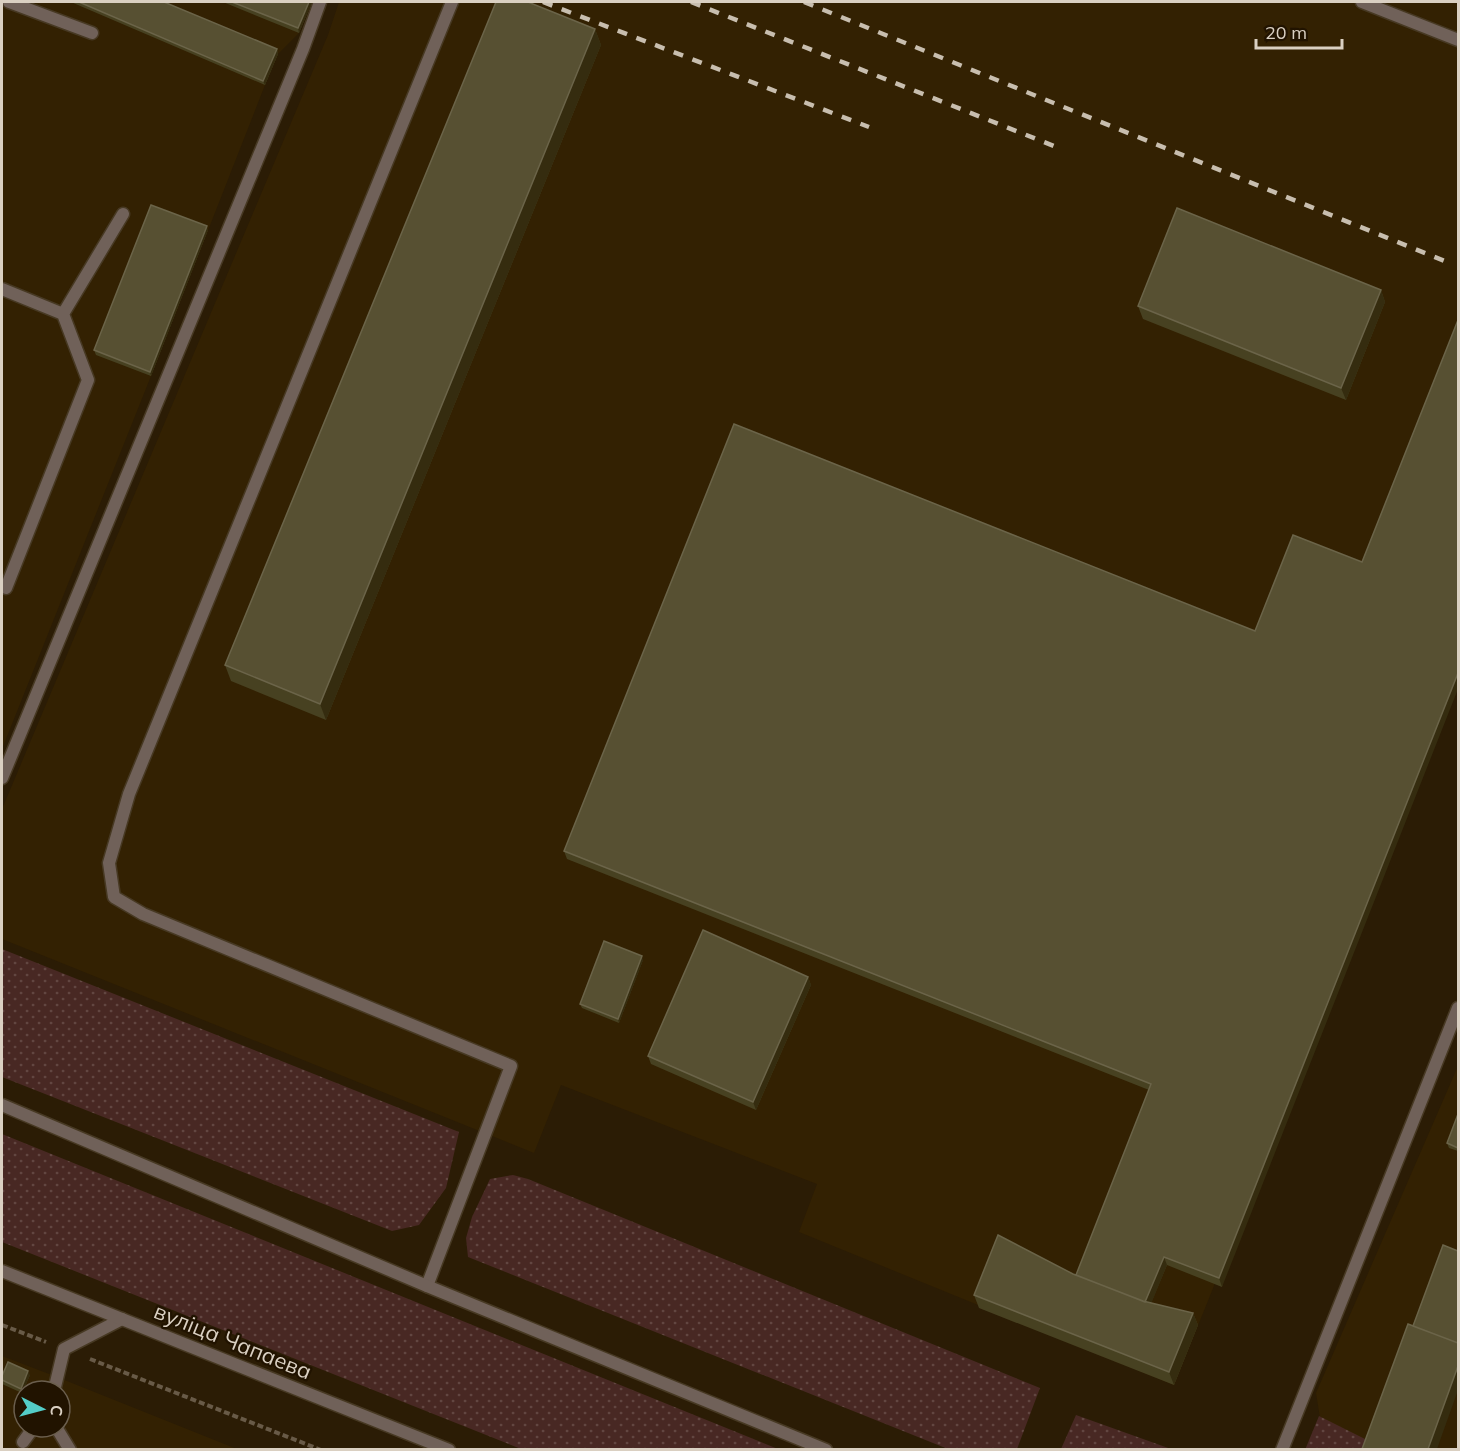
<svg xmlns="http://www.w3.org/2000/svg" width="1460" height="1451" viewBox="0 0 1460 1451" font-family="Mulish,sans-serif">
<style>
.built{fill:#332102;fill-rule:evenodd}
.grass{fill:url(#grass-dots)}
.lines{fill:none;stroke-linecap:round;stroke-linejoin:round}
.service-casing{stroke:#473923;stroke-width:15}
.tertiary-casing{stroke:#473923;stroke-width:15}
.path{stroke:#685a47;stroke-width:4;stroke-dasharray:6 3;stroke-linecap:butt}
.service{stroke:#706159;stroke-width:12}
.tertiary{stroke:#706159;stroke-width:12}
.rail{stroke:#c8beaf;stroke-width:4.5;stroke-dasharray:10 10;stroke-linecap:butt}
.wall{fill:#474121}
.shaded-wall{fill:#352c0f}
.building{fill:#575032;stroke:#6b6449;stroke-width:1.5}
.labels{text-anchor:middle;stroke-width:4.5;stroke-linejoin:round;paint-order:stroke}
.street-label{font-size:22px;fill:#dad0c2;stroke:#211300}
</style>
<defs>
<pattern id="grass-dots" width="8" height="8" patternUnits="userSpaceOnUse" patternTransform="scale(1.5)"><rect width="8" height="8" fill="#482823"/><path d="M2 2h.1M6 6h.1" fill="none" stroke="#624641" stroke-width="1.8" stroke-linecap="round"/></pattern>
</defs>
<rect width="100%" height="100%" fill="#2b1c05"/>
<!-- built -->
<path class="built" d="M2 2H312L299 33 278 54 265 85 151 376 2 749Z
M339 2H1458V681L1174 1385 799 1232 817 1184 561 1085 534 1153 2 939V809L328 35Z
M1458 1066V1449H1325L1316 1393Z
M2 1356 57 1377 237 1449H2ZM24 1391H60V1427H24Z"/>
<!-- grass -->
<path class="grass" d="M2 949 459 1132 446 1188 419 1225 392 1231 2 1077Z
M2 1134 778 1449H521L2 1242Z
M513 1175 528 1179 1040 1388 1017 1449H948L468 1257 466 1238 472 1217 490 1179Z
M1076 1415 1171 1449H1061Z
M1319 1416 1373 1443 1371 1449 1305 1450Z"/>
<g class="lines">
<!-- service casing -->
<g class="service-casing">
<path id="service" d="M9 2 92 33
M1362 2 1458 40
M2 289 63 314 123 214
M2 586 6 588 88 380 63 314
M2 778 303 49 320 2
M427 1286 511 1066 143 914 114 897 109 863 129 794 452 2
M54 1391 64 1349 122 1319
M56 1427 70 1450
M23 1442 34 1427
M1282 1450 1458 1008"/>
</g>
<!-- tertiary casing -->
<g class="tertiary-casing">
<path id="tertiary" d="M2 1105 427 1286 826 1450
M2 1271 449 1450"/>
</g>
<!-- path -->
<path class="path" d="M2 1325 46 1342
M90 1359 321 1450"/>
<!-- service -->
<use href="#service" class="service"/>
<!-- tertiary -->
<use href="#tertiary" class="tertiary"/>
<!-- rail -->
<path class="rail" d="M543 2 869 127
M691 2 1059 148
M804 2 1447 262"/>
</g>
<!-- wall -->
<path class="wall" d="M71 2H164L277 49 278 54 265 85Z
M223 2H312L299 33Z
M595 29 601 45 326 720 231 681 225 665Z
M208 230 151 376 96 355 94 350Z
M1381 290 1385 302 1346 400 1143 319 1138 306Z
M1362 562 1222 1287 1167 1265 1151 1303 1193 1313 1198 1325 1174 1385 979 1308 974 1295 1076 1275 1149 1090 567 859 564 851 1255 631Z
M643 960 619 1023 582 1008 580 1004Z
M808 977 811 985 756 1110 651 1064 648 1056Z
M1458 1114V1151L1449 1148 1447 1143Z
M30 1375 22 1393 2 1384V1376Z"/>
<!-- shaded-wall -->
<path class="shaded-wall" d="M309 2H312L299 33 298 28Z
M595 29 601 45 326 720 320 704Z
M277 49 278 54 265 85 263 81Z
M207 226 208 230 151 376 150 372Z
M1381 290 1385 302 1346 400 1341 388Z
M1458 673V689L1222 1287 1219 1278Z
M642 956 643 960 619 1023 618 1019Z
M808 977 811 985 756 1110 753 1102Z
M1164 1257 1167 1265 1147 1314 1144 1305Z
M1193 1313 1198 1325 1174 1385 1169 1372Z
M1458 1366V1390L1437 1449H1428Z
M28 1371 30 1375 22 1393 21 1389Z"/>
<!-- building -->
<path class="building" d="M79 2H164L277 49 263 81Z
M232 2H309L298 28Z
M496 2H528L595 29 320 704 225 665Z
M151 205 207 226 150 372 94 350Z
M1177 208 1381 290 1341 388 1138 306Z
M1458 320V673L1219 1278 1164 1257 1145 1302 1076 1275 1151 1084 564 851 734 424 1255 631 1293 535 1362 562Z
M703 930 808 977 753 1102 648 1056Z
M604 941 642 956 618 1019 580 1004Z
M1458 1114V1148L1447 1143Z
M998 1235 1073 1274 1143 1301 1193 1313 1169 1372 974 1295Z
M1443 1245 1458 1251V1343L1413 1326Z
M1408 1324 1458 1343V1366L1428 1449H1362Z
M8 1362 28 1371 21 1389 2 1380V1376Z"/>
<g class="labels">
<!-- street labels -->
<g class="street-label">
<text transform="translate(233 1341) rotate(22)" y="8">вуліца Чапаева</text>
</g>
</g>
<!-- border -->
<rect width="1460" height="1451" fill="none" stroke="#dad0c2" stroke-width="6"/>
<!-- north arrow -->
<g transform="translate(42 1409) rotate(96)"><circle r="28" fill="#211300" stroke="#6b5f4e" stroke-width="1.5"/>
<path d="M0-4.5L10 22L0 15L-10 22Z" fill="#54cdc7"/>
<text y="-9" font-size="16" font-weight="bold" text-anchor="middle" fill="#dad0c2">С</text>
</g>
<!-- scale -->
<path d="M1256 39v9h86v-9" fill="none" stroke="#dad0c2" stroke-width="3"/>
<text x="1265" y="39" font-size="18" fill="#dad0c2" stroke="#211300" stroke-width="4.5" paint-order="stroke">20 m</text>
</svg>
